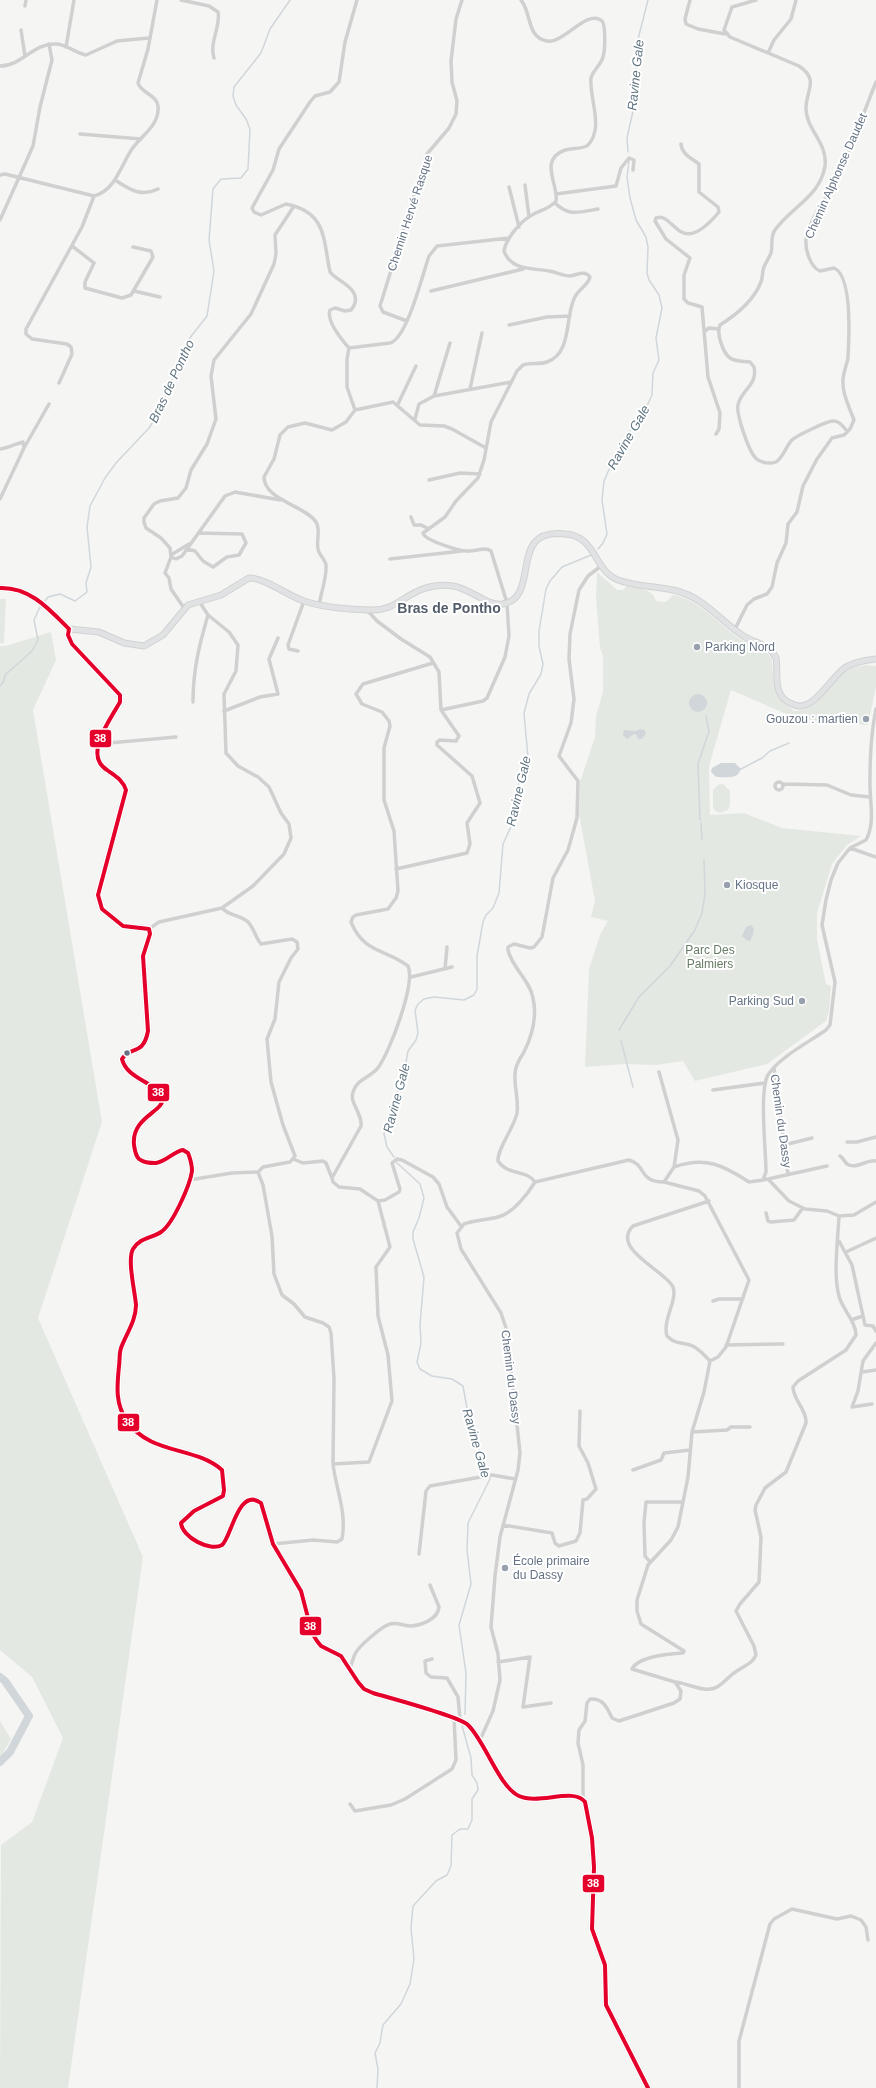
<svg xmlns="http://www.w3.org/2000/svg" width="876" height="2088" viewBox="0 0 876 2088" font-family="Helvetica,sans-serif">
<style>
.green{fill:#e4e8e2}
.water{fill:#d0d6d9}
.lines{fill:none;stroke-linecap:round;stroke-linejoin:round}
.stream{stroke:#d0d6d9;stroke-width:1.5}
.river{stroke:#d0d6d9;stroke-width:8}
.secondary-casing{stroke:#d1d2d3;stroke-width:7}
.street{stroke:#d0d0d1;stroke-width:3.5}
.secondary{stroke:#e1e2e3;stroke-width:5}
.bus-1-casing{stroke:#fff;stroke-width:7}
.bus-1{stroke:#e4002b;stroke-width:4}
.poi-dot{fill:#97a0ac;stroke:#fff;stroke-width:1.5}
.bus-dot{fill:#657385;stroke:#fff;stroke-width:1.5}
.labels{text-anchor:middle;stroke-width:4;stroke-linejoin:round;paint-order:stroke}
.street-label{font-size:12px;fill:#657385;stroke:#fff}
.poi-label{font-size:12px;fill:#657385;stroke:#fff;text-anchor:start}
.park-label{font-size:12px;fill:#667c64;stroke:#fff}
.water-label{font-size:13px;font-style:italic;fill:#607581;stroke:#fff}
.quarter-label{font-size:14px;font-weight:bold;fill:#535d6a;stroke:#fff}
.line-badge{stroke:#fff;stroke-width:1.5}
.badge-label{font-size:11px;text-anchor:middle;font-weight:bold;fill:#fff}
</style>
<rect width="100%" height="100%" fill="#f5f5f4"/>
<!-- green -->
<path class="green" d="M597 572 617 590H623L627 586C637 588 654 589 656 601L666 602 673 595C699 599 719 625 740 639 750 646 764 647 771 658 773 662 772 668 773 673 773 691 780 701 794 711 832 709 829 659 876 666V687L868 725 798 719 731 690 709 766 710 815 744 813 782 828 861 836 847 845 832 864 817 913V939L826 984 831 986 829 1011 826 1021 767 1064 695 1081 683 1061 656 1065 625 1064 585 1067 589 969 600 935 608 921 591 917 595 901 579 814 580 782 595 737 596 716 603 692V656L600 648 596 598Z
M0 599H6L4 643H0Z
M51 632 56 660 33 710 102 1122 38 1318 143 1557 68 2088H0L1 1845 32 1822 63 1738 32 1677 0 1650V646H6Z
M723 784 730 791V805L728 810 720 813 715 811 713 807V790L718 785Z
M0 1721 11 1739 0 1758Z"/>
<!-- water -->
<path class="water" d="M689 703a9 9 0 1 1 18 0a9 9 0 1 1-18 0Z
M640 729 644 730 646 733 642 739H638L636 734H634L627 739 623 735 624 730 636 731Z
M721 763H735L740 768C741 780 724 777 716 777L711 772 712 768Z
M751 925 754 929 753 935 750 941 746 940 742 936 746 927Z"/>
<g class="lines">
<!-- stream -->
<path class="stream" d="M628 152 627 138 633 111V84L636 70 635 51 648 0
M598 549 603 543 607 534 602 500 604 481 617 451 630 431 642 417 652 395 653 373 659 360 656 338 662 308 659 295 649 280 647 273 648 247 646 237 636 220 630 198 627 177 629 161
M0 686 4 681 5 675 32 651 38 640 34 620 39 609 48 597 60 594 75 601 87 592 86 583 91 567 87 527 90 506 105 478 116 463 149 428 159 412 189 339 207 316 214 271 209 240 213 189 221 179 241 178 248 169 250 129 246 119 236 105 233 96 234 87 261 53 270 29 290 0
M739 770 762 758 770 751 789 743
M700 820 698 764 709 731 706 716
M701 823 702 840
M619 1030 639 997 670 966 695 930 702 913 705 894 704 860
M621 1041 633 1087
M394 1157 387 1147 384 1134 392 1103 403 1080 408 1051 416 1040 418 1033 415 1010 418 1004 424 999 434 997 464 1000 474 995 477 989V956L483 922 486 915 493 908 499 893 503 844 514 820 519 779 528 758 524 713 529 694 541 674 543 664 539 646V631L546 589 550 581 562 567 591 555
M396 1162 420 1184 424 1198 419 1218 413 1232V1239L424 1277 420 1325 421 1343 417 1362 420 1369 432 1376 452 1379 463 1386 470 1425 490 1479 468 1523 467 1550 471 1584 459 1625 466 1673 465 1714
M377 2088 378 2069 375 2053 380 2043 382 2030 383 2025 401 2004 410 1984 414 1959 411 1928 413 1906 436 1881 447 1875 451 1866 452 1835 460 1829H468L472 1820V1799L478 1790 477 1783 472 1775 471 1758 461 1722"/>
<!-- river -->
<path class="river" d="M0 1677 5 1681 29 1716 10 1752 0 1762"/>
<!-- secondary casing -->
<g class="secondary-casing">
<path id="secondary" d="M0 588C30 587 49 609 69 629L68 635 72 644 120 695V702C110 720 83 755 107 770 115 776 123 780 126 790L98 895 102 909 123 926 149 929 150 934 143 956 148 1031C143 1057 130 1045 122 1059 127 1080 158 1082 162 1099 165 1111 131 1117 134 1145 135 1150 135 1155 139 1159 144 1163 150 1163 156 1163 166 1162 174 1151 183 1150L188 1153C190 1158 192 1165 192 1171 190 1185 173 1224 161 1232 152 1238 139 1238 133 1249 127 1259 135 1292 136 1305 136 1321 126 1334 121 1348 119 1354 120 1360 119 1366 117 1386 115 1404 127 1421 150 1455 195 1446 222 1470L224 1490 223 1496 194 1511 181 1523C182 1537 210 1552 222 1545 231 1539 238 1486 261 1503L273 1544 301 1591 312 1633 317 1641 321 1646 341 1656 358 1682 364 1689 373 1693C389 1698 459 1716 468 1725 485 1741 499 1787 519 1796 539 1805 574 1787 585 1802L592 1838 594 1867 592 1929 605 1965 606 2005 648 2088
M69 629 99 632 124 643 144 646 163 635 188 605 221 595 249 578C266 578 288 596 304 601 325 608 349 609 370 610 391 611 399 600 416 592 427 586 442 584 453 586 470 588 488 607 503 604 542 597 506 526 566 534 597 537 593 570 618 580 637 587 658 586 677 591 705 598 722 623 745 637 757 644 770 644 776 658 778 669 775 681 779 691 781 698 786 701 792 704 813 715 830 677 846 667 855 662 866 660 876 659"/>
</g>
<!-- street -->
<path class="street" d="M181 0 209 6 218 12C221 27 209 42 214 58
M690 0 685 19 686 24 698 29 725 34
M756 0 732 7 724 30 730 37 799 66C819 80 807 88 806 107 805 129 828 142 825 166 820 197 791 207 775 230 770 237 773 245 771 253 769 258 766 262 764 267 762 272 763 277 761 282 754 300 736 315 720 325 716 333 723 353 730 358 736 362 743 361 750 362L754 367C758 385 741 390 738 405 736 413 749 455 758 460 763 463 771 464 776 462 783 458 786 446 792 440 796 436 827 421 833 421 838 420 844 427 847 431
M25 6 26 0
M21 30 25 56
M66 47 74 0
M768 53 774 40 791 19 796 0
M0 66C22 66 34 42 57 44 67 45 76 53 86 55L117 41 149 38
M80 134 141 139
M681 144C682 155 692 158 699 164V192L718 207 719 212C678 261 675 211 656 218L655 221 666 239 690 258 684 275V299L688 303 702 307 708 377 720 413 719 429 716 434
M0 175 5 174 94 196C115 191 121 165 132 149 141 136 160 125 158 106 157 95 141 93 138 83L148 49 157 0
M115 180C130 190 141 197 158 189
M525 185 529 217
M509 187 519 227
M556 194 616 186 621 168 629 158 634 160 633 170
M555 203C569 217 580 212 598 209
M0 220 33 146 40 107 52 60 49 44
M72 246 94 263 85 282V288L122 298 131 295 153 257 151 251 133 247
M134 291 160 297
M431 291 523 269
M407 321 383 312 380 306 427 154 449 128 456 114 457 101 452 82 451 61 456 19 462 0
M509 325 547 317 570 316
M705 331 709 328 718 329
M349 348 390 343C407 339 423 273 429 256L437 246 509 238
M59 383 72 354 71 347 67 344 32 339 26 334V329L82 227 94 196
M470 389 482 333
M434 396 450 343
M398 404 416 366
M355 410 393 402 420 425 444 426 452 429 486 448
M415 419 419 404 434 396 511 382
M0 449C8 448 15 444 23 442L24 447
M429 480 460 473 480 474
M0 499 24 448 49 404
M411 517 414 525H421L427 528
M187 549 195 551 203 561 213 567 227 557 239 555 246 543 242 534 198 533
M171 555 189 544
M171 557 176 559 182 556 225 496 235 492 280 500
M390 559 462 551
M319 605C321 593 327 577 326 565 325 559 319 555 318 549 316 539 321 530 316 522 306 506 264 500 264 477L274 459 280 435 288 427 305 423 332 430 346 422 355 410 347 387V359L349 348C342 340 326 321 330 310L335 308 345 311 351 310C367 290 336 281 330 272 323 239 327 212 286 204L261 215 254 212 252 208 273 170 279 149 310 102 315 96 330 92 339 82 345 42 357 0
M184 608 171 589 169 578 165 573 171 557 170 548 161 538 146 528 144 522V518L154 504 160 501 178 498 186 488 191 470 207 444 216 419 211 376 214 360 251 314 274 264 276 254 275 235 294 206
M367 610 377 621 401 639 430 657 439 672 441 710 459 736 456 741 440 740 437 742V745L472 776 480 803 467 823 470 844 467 853 396 869
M735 629 747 605 754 599 767 594 772 587 777 563 786 543 788 524 797 512 803 486 817 459 832 438 844 435 850 429 854 420C850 409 843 396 843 384 842 374 847 366 848 357 849 339 853 276 834 268L820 271C810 267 805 249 806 239 810 217 827 198 837 179 852 147 863 114 876 82
M298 651 289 649 288 645 304 601
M193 702C193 670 199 646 208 615
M441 710 483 701 487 698 505 657 509 636 507 603 491 551C484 546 476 552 467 551 459 551 424 540 423 533L445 517 456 501 478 478 484 460 491 422 517 371 523 365C531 362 539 365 547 362 572 353 565 318 574 299 577 290 588 286 590 277 585 270 577 275 570 276 563 276 556 272 549 271 533 268 511 271 504 251 506 238 521 221 532 215 540 210 550 209 556 201 559 185 538 160 565 150 573 148 580 149 587 146 605 129 589 99 591 78 593 70 601 65 603 57 605 51 606 25 602 21 587 8 564 44 547 41 526 37 532 13 521 0
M224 711 260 697 278 694 269 659 278 638
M98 744 176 737
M775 786a4 4 0 1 1 8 0a4 4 0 1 1-8 0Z
M783 784 827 785 851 795 870 797
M850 848 876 857
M149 929 159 922 222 908 253 886 284 854 291 838 289 824 281 813 269 787 258 777 238 766 226 753 224 694 236 671 238 645 229 632 208 615 199 601
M445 969 447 947
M411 977 452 967
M774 1068 788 1174
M659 1072 678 1140 674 1167
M713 1090 765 1083
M847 1142H857L876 1137
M784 1145 812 1138
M840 1156C843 1158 845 1162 847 1164 856 1170 867 1159 876 1161
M293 1159 303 1163 323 1161 326 1163 332 1178
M258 1172 263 1185 272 1236 274 1274 282 1295 294 1304 305 1317 323 1323 329 1327 331 1333 334 1378 333 1464
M768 1179 827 1166
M189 1180 232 1173 258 1172 263 1167 290 1162 295 1156 283 1125 271 1082 267 1039 275 1019 279 982 291 958 298 949 297 942 292 939 261 944C255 937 254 928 248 922 241 915 229 916 222 908
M763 1180 768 1179 789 1201 805 1209 827 1211 839 1216 854 1215 876 1202
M535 1182C526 1169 508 1176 498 1161 497 1149 514 1128 517 1113 519 1100 514 1087 515 1074 515 1066 520 1058 524 1052 532 1036 537 1016 533 998 530 980 512 968 508 950V947L514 944 530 948 534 947 542 937 553 878 568 850 577 818 578 781 559 756 571 723 574 699 569 659 570 634 579 590 588 576 601 566
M664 1182 699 1191 705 1196 749 1280 726 1347 718 1357 710 1361
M378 1201 385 1200 399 1192 400 1189 392 1163 397 1159 402 1160 433 1177 439 1184 447 1207 461 1226
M709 1201 633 1226C610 1249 666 1271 673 1287 678 1300 662 1320 667 1336 675 1344 680 1342 690 1345 698 1347 704 1355 710 1361
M766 1213 768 1221 771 1222 794 1220 802 1209
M839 1241 852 1265 865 1325 873 1326 876 1331
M846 1252 876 1238
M713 1301 719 1299H743
M851 1320 863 1316
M726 1345 783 1344
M862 1372 876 1370
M872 1404 852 1407 858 1391 863 1361 876 1343
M692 1432 727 1430 731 1427H750
M633 1470 661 1460 664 1453 690 1450
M503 1525 552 1533 555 1543 559 1546 576 1541 580 1533 583 1500 587 1499 596 1489 588 1463 579 1446 580 1411
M273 1544 313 1540 337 1542 342 1539C347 1512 336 1490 333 1464L369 1462 392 1401 388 1355 378 1316 376 1267 390 1247 378 1201 360 1189 339 1187 333 1182 332 1178 361 1126C363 1114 349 1103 353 1092 357 1079 369 1078 377 1069 389 1055 416 983 408 966 387 949 364 954 351 922L353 917 356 915 388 909 396 898 398 891 394 831 384 800V748L390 726 389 721 382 712 362 704 356 694 363 684 433 663
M419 1554 426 1491 430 1486 492 1475 515 1479
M650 1562 645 1556 644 1522 646 1502H683
M432 1659 425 1661 426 1673 431 1677 447 1678 458 1697 460 1719
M498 1662 530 1657 523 1707 551 1703
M350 1668C352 1663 353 1658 355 1654 359 1646 382 1626 390 1624 397 1622 404 1626 411 1626 422 1625 438 1619 439 1607L430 1585
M675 1682C688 1683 705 1694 717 1687 725 1682 730 1675 737 1671 745 1665 752 1664 756 1655L754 1646 736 1611 740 1604 759 1582 761 1537 755 1510 756 1505 765 1488 786 1472 806 1423C807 1410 793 1400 793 1387L798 1381 846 1350 856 1335C856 1321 842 1309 839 1296 833 1275 838 1238 839 1216
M480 1740 493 1711 500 1680 498 1654 491 1627 495 1576 500 1537 518 1470 520 1453 507 1331 501 1313 461 1249 457 1233 464 1224C475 1220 487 1220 498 1217 512 1214 528 1194 535 1182L629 1160C647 1165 638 1182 664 1182L674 1167C705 1156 723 1165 749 1182L763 1180 766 1172C766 1151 759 1090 768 1075 778 1058 809 1042 826 1030L830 1025 835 982 822 925 826 900 831 880 838 863 850 848 866 840C876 822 869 799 870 779 870 756 871 733 876 709
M583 1799V1765L578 1743 579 1730 585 1721 587 1703 590 1699C603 1698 607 1707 612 1718L619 1721 674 1703 680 1699 681 1691 675 1682 632 1669C639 1656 669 1654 683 1653L684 1651 641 1624 637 1611V1600L648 1565 671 1540 678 1527 688 1477 692 1432 704 1392 710 1361
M350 1804 355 1811 391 1805 405 1799 452 1769 456 1760 454 1718
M739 2088V2041L770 1924 774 1919 792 1909 837 1919 851 1916 861 1920 866 1927 868 1940"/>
<!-- secondary -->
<use href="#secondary" class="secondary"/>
<!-- bus-1 casing -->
<g class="bus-1-casing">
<path id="bus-1" d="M0 588C30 587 49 609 69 629L68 635 72 644 120 695V702C110 720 83 755 107 770 115 776 123 780 126 790L98 895 102 909 123 926 149 929 150 934 143 956 148 1031C143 1057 130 1045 122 1059 127 1080 158 1082 162 1099 165 1111 131 1117 134 1145 135 1150 135 1155 139 1159 144 1163 150 1163 156 1163 166 1162 174 1151 183 1150L188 1153C190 1158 192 1165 192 1171 190 1185 173 1224 161 1232 152 1238 139 1238 133 1249 127 1259 135 1292 136 1305 136 1321 126 1334 121 1348 119 1354 120 1360 119 1366 117 1386 115 1404 127 1421 150 1455 195 1446 222 1470L224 1490 223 1496 194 1511 181 1523C182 1537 210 1552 222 1545 231 1539 238 1486 261 1503L273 1544 301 1591 312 1633 317 1641 321 1646 341 1656 358 1682 364 1689 373 1693C389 1698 459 1716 468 1725 485 1741 499 1787 519 1796 539 1805 574 1787 585 1802L592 1838 594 1867 592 1929 605 1965 606 2005 648 2088"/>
</g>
<!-- bus-1 -->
<use href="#bus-1" class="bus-1"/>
</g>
<!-- markers -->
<g class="poi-dot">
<circle cx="697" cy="647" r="4"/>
<circle cx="866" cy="719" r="4"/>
<circle cx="727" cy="885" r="4"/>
<circle cx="802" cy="1001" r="4"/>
<circle cx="505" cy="1568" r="4"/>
</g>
<circle class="bus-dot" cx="127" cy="1053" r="3.5"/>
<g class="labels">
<!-- street labels -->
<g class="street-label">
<text transform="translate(836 176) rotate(-66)" y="4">Chemin Alphonse Daudet</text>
<text transform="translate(410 213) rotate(-72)" y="4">Chemin Hervé Rasque</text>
<text transform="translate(781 1121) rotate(82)" y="4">Chemin du Dassy</text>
<text transform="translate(511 1377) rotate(83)" y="4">Chemin du Dassy</text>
</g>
<!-- poi labels -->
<g class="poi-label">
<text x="705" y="651">Parking Nord</text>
<text x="858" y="723" text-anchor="end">Gouzou : martien</text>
<text x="735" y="889">Kiosque</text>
<text x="794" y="1005" text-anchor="end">Parking Sud</text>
<text x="513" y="1565">École primaire<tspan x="513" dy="14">du Dassy</tspan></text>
</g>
<!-- park labels -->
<g class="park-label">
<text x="710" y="954">Parc Des<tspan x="710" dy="14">Palmiers</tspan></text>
</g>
<!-- water labels -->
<g class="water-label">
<text transform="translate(635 75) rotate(-84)" y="5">Ravine Gale</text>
<text transform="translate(171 381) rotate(-65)" y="5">Bras de Pontho</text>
<text transform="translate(628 437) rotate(-60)" y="5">Ravine Gale</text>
<text transform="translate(518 791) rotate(-77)" y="5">Ravine Gale</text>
<text transform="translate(396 1098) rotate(-75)" y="5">Ravine Gale</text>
<text transform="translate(477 1443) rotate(74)" y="5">Ravine Gale</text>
</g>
<!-- quarter labels -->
<g class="quarter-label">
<text x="449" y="613">Bras de Pontho</text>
</g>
</g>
<g class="line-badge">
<rect x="89" y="729" width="23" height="19" rx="4" fill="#e4002b"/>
<rect x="147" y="1083" width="23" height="19" rx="4" fill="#e4002b"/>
<rect x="117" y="1413" width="23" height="19" rx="4" fill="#e4002b"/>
<rect x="299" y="1616" width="23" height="20" rx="4" fill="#e4002b"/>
<rect x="582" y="1874" width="23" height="19" rx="4" fill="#e4002b"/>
</g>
<g class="badge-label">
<text x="100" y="742">38</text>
<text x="158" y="1096">38</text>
<text x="128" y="1426">38</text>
<text x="310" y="1630">38</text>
<text x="593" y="1887">38</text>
</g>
</svg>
